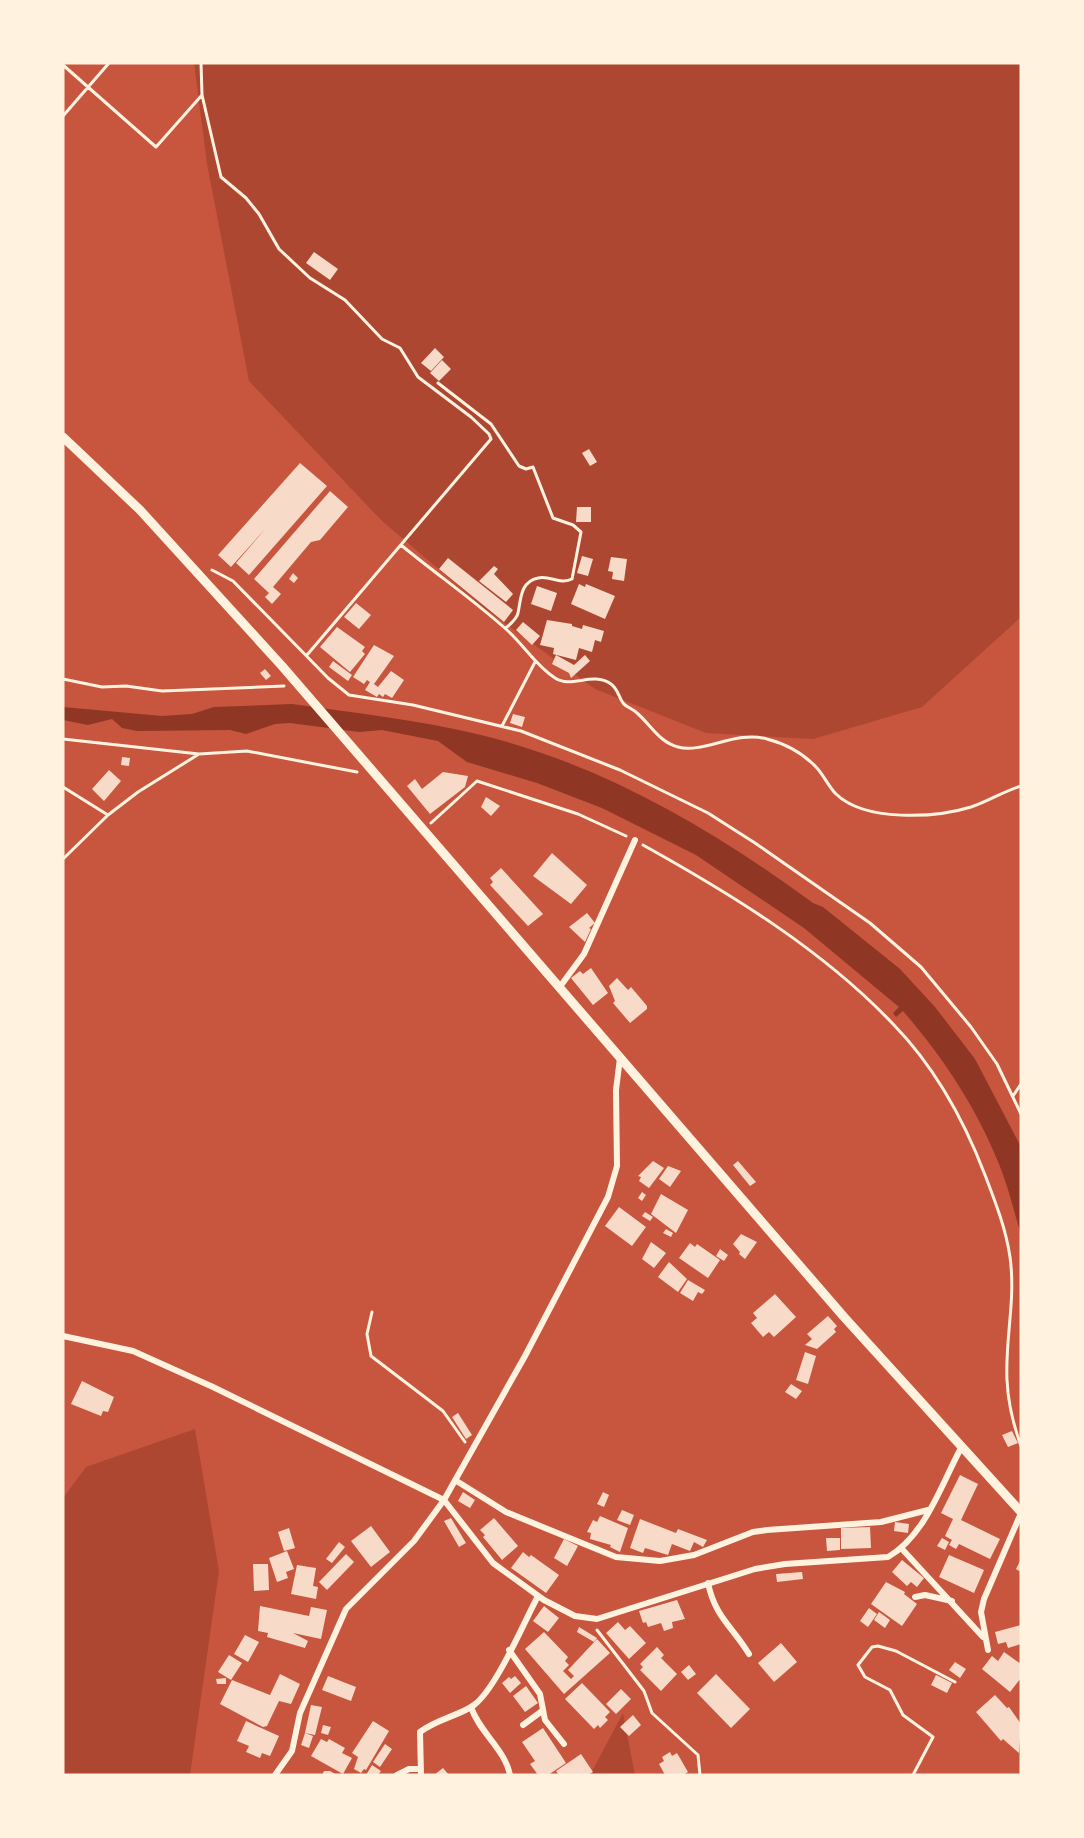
<svg xmlns="http://www.w3.org/2000/svg" width="1084" height="1838" viewBox="0 0 1084 1838" font-family="'Fira Sans Condensed',sans-serif">
<style>
.green{fill:#ae4732}
.water{fill:#8f3625}
.building{fill:#f7dbc8}
.lines{fill:none;stroke-linecap:round;stroke-linejoin:round}
.path{stroke:#fff3e0;stroke-width:3}
.minor{stroke:#fff3e0;stroke-width:6}
.secondary{stroke:#fff3e0;stroke-width:9}
</style>
<rect width="100%" height="100%" fill="#c8553d"/>
<!-- green -->
<path class="green" d="M194 63H1021V617L922 707 813 739 706 733 595 689 484 608 381 520 249 381 207 164Z
M195 1429 219 1571 190 1775H63V1498L86 1467Z
M623 1713 635 1775H590Z"/>
<!-- water -->
<path class="water" d="M292 704C355 713 419 720 481 735 603 765 712 829 813 903L823 907 900 969 935 1007 975 1059 1021 1147V1235C1014 1211 1008 1186 999 1164 976 1107 943 1057 903 1011L896 1017 893 1013 899 1007 804 928 696 855 602 808 537 783 467 762 438 741 382 730 359 732 290 723 275 724 246 734 230 730 137 731 122 728 112 719 88 725 63 720V707L162 716 192 714 214 707Z"/>
<!-- building -->
<path class="building" d="M314 252 338 269 330 280 306 263Z
M435 348 444 357 431 371 421 363Z
M442 360 451 369 439 381 430 373Z
M589 449 597 462 590 466 582 453Z
M300 463 327 486 249 575 236 563 266 528 231 567 218 555Z
M330 491 348 507 320 540 311 542 273 587 281 594 272 604 265 597 269 593 254 579Z
M577 507H591V522H576Z
M582 556 593 559 588 576 577 573Z
M611 557 627 559 624 581 612 579 613 572 608 571Z
M448 558 513 610 504 622 439 569Z
M494 566 498 569 494 574 513 594 506 602 479 581Z
M293 573 298 578 294 583 289 579Z
M579 584 585 587 586 584 615 596 605 619 571 604Z
M537 586 557 593 551 611 531 604Z
M356 603 371 615 359 629 344 617Z
M547 620 572 624V626L582 629 583 625 604 631 601 642 595 640 592 652 579 648 576 660 553 654 554 648 540 645Z
M523 622 540 636 532 645 516 630Z
M337 627 365 647 362 651 365 654 350 672 320 647Z
M374 645 394 656 374 684 378 687 391 671 404 680 392 698 385 694 383 697 379 694 377 697 365 690 370 682 367 680 364 684 353 677Z
M556 655 574 665 585 655 590 661 571 678 569 673 552 664Z
M333 661 352 675 348 681 329 667Z
M265 669 271 676 266 680 260 673Z
M513 714 525 717 522 727 510 723Z
M122 757 130 758 129 766 121 765Z
M109 770 121 781 104 801 92 789Z
M443 772 468 776 465 787 430 814 407 786 415 779 422 789Z
M486 797 500 806 491 816 481 807Z
M552 853 587 885 571 904 533 876Z
M501 868 543 914 528 926 490 885 493 882 490 878Z
M587 913 595 923 589 928 591 929 585 942 569 927Z
M591 968 608 993 593 1005 571 978 580 971 583 974Z
M617 978 628 990 631 987 647 1006V1009L630 1023 613 1003 615 1001 609 986Z
M653 1161 664 1168 649 1188 639 1181 641 1177 638 1176Z
M738 1161 756 1182 750 1186 733 1165Z
M668 1166 681 1171 670 1187 659 1179Z
M642 1192 646 1195 642 1201 638 1198Z
M661 1194 688 1210 676 1233 651 1214Z
M619 1207 646 1227 632 1246 605 1226Z
M645 1212 653 1217 650 1221 642 1216Z
M666 1229 673 1233 671 1237 663 1233Z
M741 1234 757 1242 745 1259 739 1254 740 1252 733 1244Z
M651 1242 666 1253 654 1268 642 1259Z
M690 1243 695 1247 697 1244 720 1260 708 1278 679 1258Z
M720 1249 728 1255 724 1261 716 1256Z
M669 1262 687 1279 678 1292 658 1277Z
M688 1280 705 1290 702 1294 698 1292 693 1301 680 1293Z
M775 1294 796 1317 774 1337 769 1332 763 1337 751 1323 757 1318 753 1313Z
M828 1316 837 1326 834 1329 836 1332 817 1349 805 1345 812 1339 807 1334Z
M805 1352 816 1356 808 1384 796 1380Z
M82 1381 114 1397 108 1412 103 1411 101 1416 71 1404Z
M791 1384 802 1391 796 1399 785 1392Z
M458 1413 472 1435 466 1439 452 1417Z
M1012 1431 1018 1443 1008 1447 1002 1435Z
M960 1475 978 1484 961 1520 1000 1539 990 1559 959 1544 956 1549 949 1545 952 1540 945 1536 953 1519 941 1513Z
M463 1492 475 1500 470 1508 458 1501Z
M603 1492 609 1495 604 1507 597 1504Z
M622 1510 634 1515 630 1525 617 1520Z
M600 1516 628 1528 620 1552 610 1547 611 1545 590 1539 591 1533 587 1532 593 1520 597 1522Z
M451 1518 466 1543 459 1547 444 1521Z
M494 1518 518 1546 502 1560 483 1537 485 1535 480 1530Z
M640 1519 676 1533 678 1529 707 1540 703 1547 694 1542 690 1551 672 1544 668 1555 645 1548 643 1553 630 1548Z
M895 1522 909 1524 908 1533 894 1531Z
M371 1526 390 1552 371 1567 351 1541Z
M870 1527 871 1548 841 1549V1528Z
M289 1528 295 1548 284 1551 278 1532Z
M826 1538H840V1550L827 1551Z
M942 1538 949 1542 945 1550 937 1546Z
M564 1539 578 1546 567 1566 554 1558Z
M339 1542 345 1547 332 1563 326 1559Z
M287 1551 294 1569 286 1572 288 1578 277 1582 269 1558Z
M523 1552 529 1557 531 1555 559 1575 546 1593 511 1568Z
M346 1554 354 1562 327 1590 319 1582Z
M949 1555 984 1570 974 1593 939 1577Z
M1021 1559V1572L1016 1569Z
M902 1560 924 1578 917 1587 911 1582 907 1586 892 1572Z
M253 1564H268L269 1590 254 1591Z
M297 1565 316 1568 313 1586 318 1587 316 1599 291 1594Z
M802 1572 803 1579 777 1582 776 1574Z
M886 1582 905 1592 904 1594 917 1604 902 1626 871 1604Z
M677 1600 685 1619 672 1622 673 1628 664 1631 661 1623 648 1627 646 1622 643 1623 639 1611Z
M260 1606 309 1616 311 1607 327 1610 321 1639 293 1633 308 1641 305 1648 267 1637 268 1633 258 1631Z
M544 1606 559 1618 548 1632 533 1621Z
M869 1608 877 1614 868 1627 860 1621Z
M879 1612 890 1620 885 1628 874 1620Z
M618 1622 625 1630 630 1626 646 1643 629 1659 606 1633Z
M1021 1625V1644L1008 1648 1006 1642 998 1644 995 1632Z
M579 1627 597 1638 594 1642 577 1632Z
M544 1632 568 1657 565 1661 569 1665 563 1671 571 1679 574 1676 568 1670 597 1639 610 1653 564 1694 525 1649Z
M245 1635 259 1642 248 1662 234 1654Z
M781 1643 797 1662 774 1682 758 1663Z
M657 1647 664 1655 661 1658 677 1674 661 1691 640 1670 643 1667 640 1664Z
M1004 1652 1021 1664V1678L1010 1692 982 1669 992 1656 998 1661Z
M229 1655 242 1663 231 1680 218 1672Z
M955 1662 966 1669 960 1678 949 1670Z
M689 1665 696 1674 688 1680 681 1672Z
M280 1674 300 1684 291 1704 279 1701 267 1726 263 1727 220 1704 232 1680 270 1695Z
M716 1674 750 1709 731 1728 697 1693Z
M936 1675 952 1683 947 1693 931 1685Z
M328 1676 356 1687 351 1701 322 1690Z
M515 1676 521 1683 510 1693 502 1683 509 1677 511 1679Z
M226 1678V1684H217L216 1679Z
M582 1683 610 1712 605 1717 608 1720 600 1728 598 1725 594 1729 565 1699Z
M526 1686 538 1703 525 1712 513 1696Z
M621 1689 631 1699 616 1714 606 1704Z
M995 1695 1007 1708 1009 1707 1021 1724 1019 1753 1003 1739 1001 1741 976 1712Z
M311 1705 322 1707 315 1735 305 1733Z
M633 1715 641 1725 629 1736 620 1727Z
M246 1721 279 1736 270 1756 262 1753 260 1758 246 1752 249 1746 237 1741Z
M373 1721 389 1731 366 1770 364 1769 361 1773 354 1769 358 1757 352 1753Z
M323 1725 331 1727 328 1735 321 1733Z
M543 1728 566 1763 548 1775H538L530 1764 535 1761 522 1742Z
M305 1733 313 1736 309 1748 301 1745Z
M321 1739 327 1742 329 1739 345 1748 342 1753 352 1758 343 1774 311 1756Z
M385 1744 392 1749 380 1767 373 1762Z
M670 1752 672 1756 677 1753 688 1772 683 1775H665L659 1764 664 1761 662 1757Z
M581 1754 593 1772 588 1775H559L556 1771Z
M372 1765 381 1771 378 1775H366Z
M443 1768 449 1775H434Z
M324 1771H330L337 1775H322Z"/>
<g class="lines">
<!-- path -->
<path class="path" d="M201 63 202 95 221 177 246 198 259 214 279 249 310 278 345 300 382 339 400 348 418 377 471 417 489 434 491 439 307 655
M63 65 156 147 202 95
M63 116 109 63
M438 383 491 424 519 466 526 469 533 467 553 518 573 525 581 532 572 579C560 585 550 575 538 578 520 582 521 599 518 613 517 619 510 624 506 628
M401 545C436 574 474 600 507 630 524 645 535 665 555 678 572 689 592 671 611 684 618 689 618 696 623 703 626 707 633 709 637 713 651 725 659 742 678 747 703 754 736 730 767 739 786 744 804 754 817 768 824 776 829 787 836 794 865 822 935 818 971 807 989 801 1004 791 1021 786
M212 570 233 581 328 678 349 695 413 705 521 731 620 770 708 813 755 843 870 923 921 967 971 1027 997 1064 1021 1114
M63 679 102 687 126 686 162 691 284 686
M502 726 535 662
M63 739 199 754 247 751 357 772
M63 787 108 815
M431 823 477 781 578 814 626 836
M643 845C731 894 823 950 893 1024 934 1066 964 1120 985 1175 995 1201 1006 1229 1010 1257 1016 1300 1005 1338 1007 1380 1008 1403 1013 1424 1021 1446
M63 859 108 815 138 792 199 754
M1013 1096 1021 1084
M372 1312 367 1334 371 1356 443 1411 465 1442
M597 1630 644 1691 652 1713 698 1755 700 1775
M913 1775 933 1737 903 1715 890 1690 865 1677 858 1665 872 1647 878 1646 896 1651 955 1682"/>
<!-- minor -->
<path class="minor" d="M559 988 584 954 635 840
M63 1336 133 1351 213 1387 444 1500 493 1563 544 1600 575 1616 597 1619 755 1569 785 1564 888 1557C925 1536 941 1485 961 1448
M455 1480 506 1512 616 1557 660 1561 694 1555 753 1532 767 1530 881 1522 928 1510
M902 1549 983 1637
M708 1583C715 1617 732 1626 749 1654
M915 1597 925 1595 952 1601
M509 1650 540 1694 545 1720 564 1744
M988 1650 981 1612 984 1599 1021 1513
M471 1707C479 1732 505 1749 510 1775
M523 1725 542 1711
M275 1775 292 1751 300 1713 346 1609 414 1541 444 1500 525 1356 608 1197 617 1166 616 1090 620 1058
M397 1775 409 1769H420
M421 1775 420 1732C437 1719 461 1715 474 1705 496 1689 524 1622 538 1596"/>
<!-- secondary -->
<path class="secondary" d="M63 437 140 510 282 666 844 1317 1021 1512"/>
</g>
<!-- border -->
<rect width="1084" height="1838" fill="none" stroke="#fff3e0" stroke-width="129"/>
</svg>
